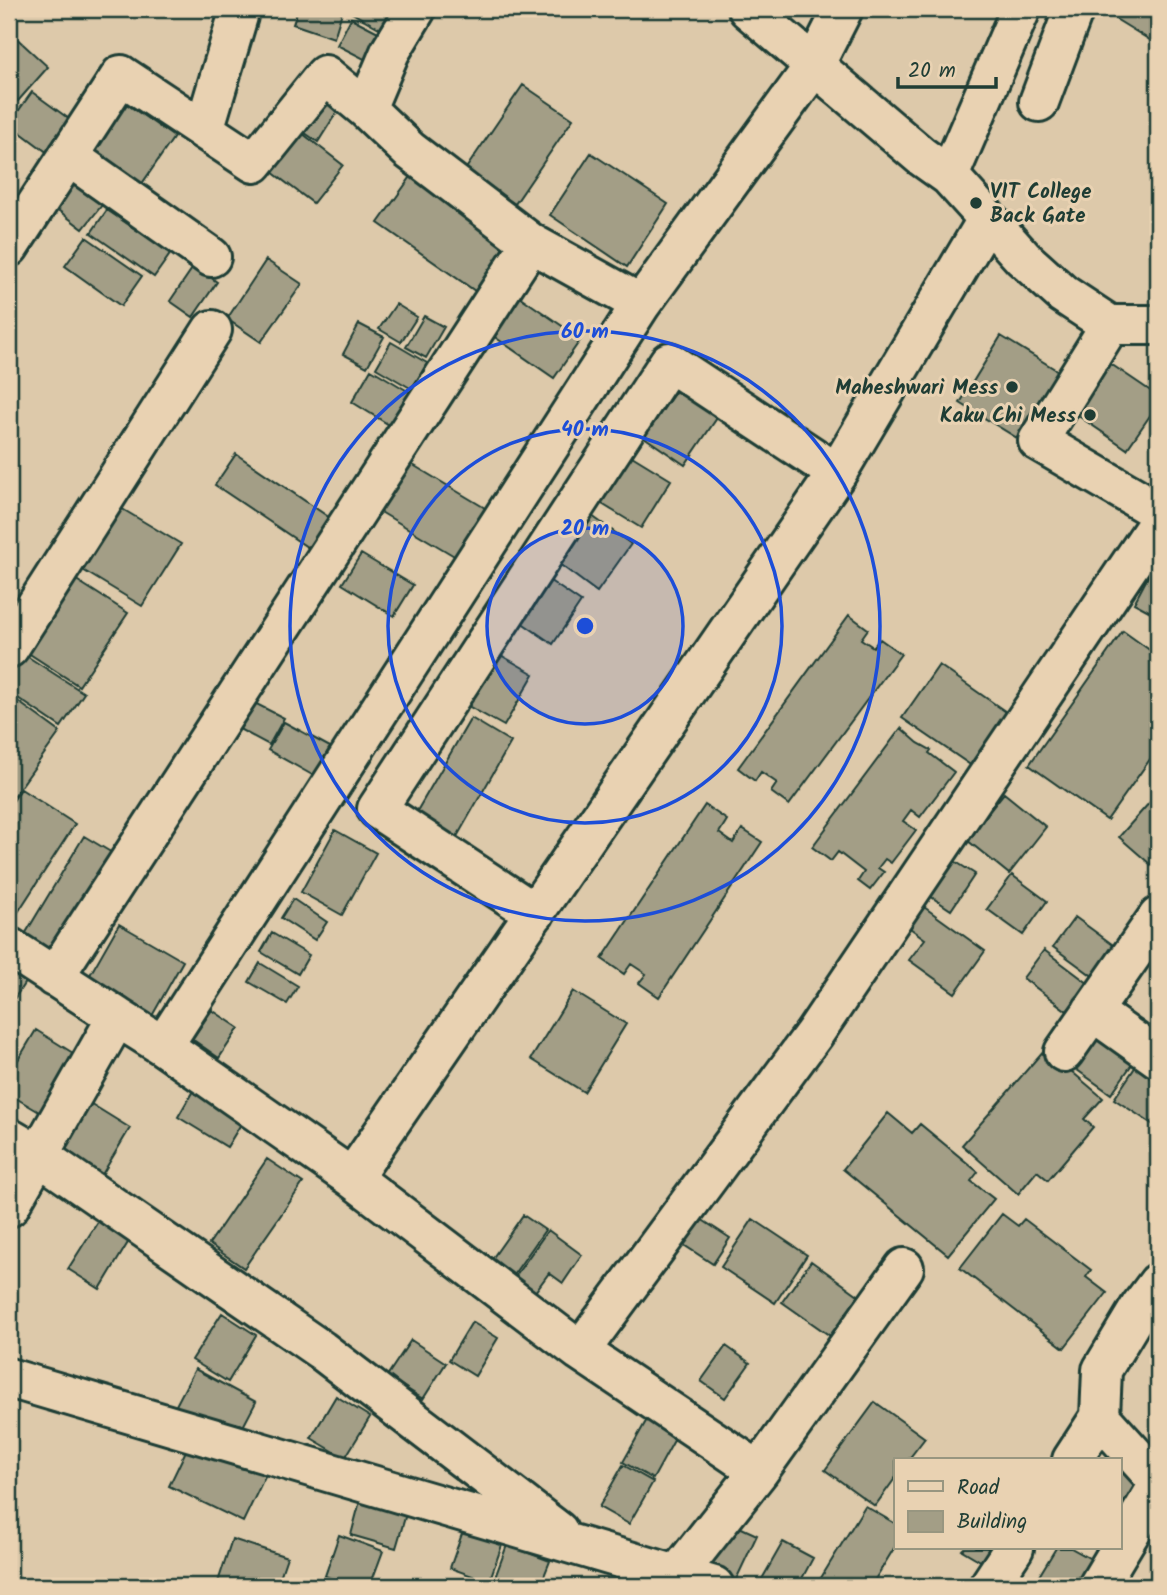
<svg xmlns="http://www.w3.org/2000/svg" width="1167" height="1595" viewBox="0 0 1167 1595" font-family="Kalam,sans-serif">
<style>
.building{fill:#a39e86;stroke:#1f3d34;stroke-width:2}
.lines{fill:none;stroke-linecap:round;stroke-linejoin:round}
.minor-casing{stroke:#1f3d34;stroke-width:44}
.minor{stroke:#e9d2b2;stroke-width:38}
.ring{fill:none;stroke:#1d4ed8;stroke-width:3.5}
.poi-dot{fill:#1f3d34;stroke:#e9d2b2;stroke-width:2.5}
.labels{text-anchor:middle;stroke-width:6;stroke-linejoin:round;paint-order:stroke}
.poi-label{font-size:21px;font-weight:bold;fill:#1f3d34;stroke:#e9d2b2;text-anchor:end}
.centre{fill:#1d4ed8;stroke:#e9d2b2;stroke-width:3.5}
.ring-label{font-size:21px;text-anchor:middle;font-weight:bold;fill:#1d4ed8;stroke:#e9d2b2;stroke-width:6;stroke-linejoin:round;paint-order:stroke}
</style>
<rect width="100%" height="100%" fill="#ddc9aa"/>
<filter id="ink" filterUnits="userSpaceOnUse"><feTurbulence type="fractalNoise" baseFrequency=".0143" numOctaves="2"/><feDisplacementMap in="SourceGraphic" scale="14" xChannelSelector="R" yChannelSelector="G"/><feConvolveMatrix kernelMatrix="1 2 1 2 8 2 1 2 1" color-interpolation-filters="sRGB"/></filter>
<g filter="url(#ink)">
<!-- building -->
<path class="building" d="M298 9H332L342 12 334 38 293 24Z
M345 9H386L398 15 388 33Z
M1120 9H1158V45L1114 18Z
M351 18 386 36 372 63 337 45Z
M12 34 48 67 18 101 9 93V38Z
M523 85 573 119 515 204 465 170Z
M32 92 76 124 52 156 9 124Z
M320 95 340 107 318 142 298 128Z
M118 98 174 137 141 185 85 146Z
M298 130 343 165 313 203 268 169Z
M591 153 668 204 627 267 550 215Z
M415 171 514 241 478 293 378 223Z
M65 177 102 205 83 229 46 201Z
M107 210 171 253 154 277 91 233Z
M86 237 142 276 121 306 65 266Z
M266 260 302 284 261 342 227 319Z
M194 266 217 282 193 317 170 301Z
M513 292 581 339 554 378 486 331Z
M396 304 417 317 401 342 379 329Z
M424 316 444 327 426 358 406 347Z
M359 324 384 337 367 367 343 354Z
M1001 336 1063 374 1022 441 960 403Z
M391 342 427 363 412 389 376 368Z
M1099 356 1158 396V404L1127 449 1064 406Z
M371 369 411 393 391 426 352 402Z
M678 388 719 415 685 465 644 437Z
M627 453 671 480 641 528 597 501Z
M236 454 333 520 313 551 215 485Z
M403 459 490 511 461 560 374 508Z
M119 507 181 544 142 606 81 569Z
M592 516 631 544 597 592 558 563Z
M361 554 413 585 394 616 342 584Z
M1158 558V616L1134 603Z
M67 574 128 613 79 686 19 647Z
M540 574 581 602 553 644 512 616Z
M849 615 868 629 861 639 873 647 880 639 901 654 789 805 771 792 777 783 761 772 755 781 738 768Z
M1123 631 1158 656V748L1107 820 1029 765Z
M490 649 534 674 504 726 461 702Z
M22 653 84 693 61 727 9 692V673Z
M939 665 1009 714 972 766 902 718Z
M9 695 60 732 14 796 9 792Z
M245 698 284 718 269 745 230 724Z
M471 718 511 742 454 842 413 818Z
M284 722 330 747 314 776 268 750Z
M901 728 918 743 931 750 929 753 954 772 920 817 911 810 903 821 916 830 891 863 885 859 878 868 884 872 870 890 858 881 864 872 838 852 831 861 812 847Z
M21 789 75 824 9 926V807Z
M1004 793 1046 827 1009 874 967 840Z
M1158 793V871L1119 837Z
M705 805 727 820 719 833 733 843 742 829 762 842 659 997 639 983 646 974 631 964 624 974 602 959Z
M335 830 376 853 342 915 301 892Z
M84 836 114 854 55 954 24 936Z
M945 855 975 874 951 910 921 890Z
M1012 875 1047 901 1023 935 987 909Z
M293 899 327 922 315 940 281 918Z
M917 902 985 951 955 993 909 960 925 939 903 923Z
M1075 917 1120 950 1098 980 1053 947Z
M119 924 183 961 152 1016 87 980Z
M272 933 309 955 298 974 261 952Z
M1044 950 1089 984 1067 1011 1023 978Z
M9 963 29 976 9 1007Z
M260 963 298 986 287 1004 249 982Z
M573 991 626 1024 584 1092 531 1059Z
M212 1010 239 1028 219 1058 192 1039Z
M1086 1026 1135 1060 1111 1094 1063 1060Z
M36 1030 81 1058 46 1116 9 1094V1075Z
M1045 1049 1103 1098 1084 1119 1093 1127 1048 1180 1037 1171 1018 1194 962 1145Z
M1138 1063 1158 1077V1128L1114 1099Z
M194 1089 244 1119 227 1147 178 1117Z
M80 1097 130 1128 97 1183 46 1152Z
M888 1113 912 1133 920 1124 978 1172 971 1181 994 1199 948 1255 843 1169Z
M267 1159 303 1183 244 1268 209 1244Z
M687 1210 730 1238 713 1264 670 1236Z
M104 1212 135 1231 100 1289 68 1269Z
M1002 1214 1018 1226 1024 1219 1091 1270 1086 1277 1107 1293 1064 1348 960 1268Z
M523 1215 545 1230 502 1291 480 1276Z
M753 1219 807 1255 775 1303 721 1267Z
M548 1230 582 1255 563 1283 549 1273 524 1307 504 1292Z
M811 1261 865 1300 836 1340 782 1302Z
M222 1313 256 1335 228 1382 192 1360Z
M472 1322 498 1338 475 1376 449 1360Z
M411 1340 446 1363 423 1399 387 1376Z
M726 1346 750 1363 725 1398 701 1381Z
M195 1369 256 1402 235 1442 174 1409Z
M336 1396 370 1417 345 1458 311 1438Z
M875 1402 925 1438 908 1460H896V1477L875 1506 825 1470Z
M649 1416 678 1433 653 1479 623 1462Z
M193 1436 267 1472 243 1522 169 1486Z
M623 1465 653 1482 629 1524 599 1507Z
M1120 1470 1143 1485 1120 1524Z
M360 1501 406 1514 396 1548 351 1535Z
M865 1506 896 1524V1545L871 1586H816Z
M1158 1512V1541L1145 1532Z
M724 1520 757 1535 734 1584 701 1569Z
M463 1531 502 1545 489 1582 450 1568Z
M339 1535 383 1551 370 1586H353L325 1576Z
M232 1539 287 1557 277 1586H230L218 1582Z
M783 1542 813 1558 798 1586H758Z
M507 1545 550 1561 540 1586H501L493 1583Z
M964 1548H1001L989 1566 962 1550Z
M1056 1548H1071L1098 1563 1084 1586H1033Z
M952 1580 964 1586H949Z
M408 1581 426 1586H406Z"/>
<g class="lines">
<!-- minor casing -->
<g class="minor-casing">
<path id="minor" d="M748 9 921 156 949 176 1023 258 1063 294 1110 325H1158
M1039 102 1074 9
M204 130 238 16
M68 156 211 257
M949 176 1021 9
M531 243 641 304
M9 247 121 75 254 163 325 75 366 109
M1110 325 1038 441 1158 511
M9 648 212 330
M535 913 377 809 669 362 837 473
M9 947 117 1017 9 1207
M54 977 531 243 409 150 366 109 390 52 416 9
M1092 1011 1158 1058
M117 1017 163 1046 352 1178 580 1351 759 1471 677 1575
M163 1046 641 304 814 66 843 9
M1064 1052 1158 917
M9 1138 38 1155 321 1350 558 1531
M352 1178 837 473 987 220
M580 1351 814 1034 1158 523
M9 1378 714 1586
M1100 1417 1158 1481
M1072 1460 1100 1417 1102 1370 1140 1307 1158 1283
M759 1471 904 1268
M989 1586 1014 1548
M1098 1586 1158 1486"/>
</g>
<!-- minor -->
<use href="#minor" class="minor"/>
</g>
</g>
<!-- distance rings -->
<circle cx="585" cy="626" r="98" fill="#1d4ed8" fill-opacity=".12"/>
<g class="ring">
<circle cx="585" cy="626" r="98"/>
<circle cx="585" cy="626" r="197"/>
<circle cx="585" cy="626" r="295"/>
</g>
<!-- markers -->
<g class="poi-dot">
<circle cx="976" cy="203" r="7"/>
<circle cx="1012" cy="387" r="7"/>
<circle cx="1090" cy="415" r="7"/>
</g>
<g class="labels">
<!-- poi labels -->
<g class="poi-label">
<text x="990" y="198" text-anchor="start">VIT College<tspan x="990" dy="24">Back Gate</tspan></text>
<text x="998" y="394">Maheshwari Mess</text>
<text x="1076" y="422">Kaku Chi Mess</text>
</g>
</g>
<circle cx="585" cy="626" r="10" class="centre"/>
<g class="ring-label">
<text x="585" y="338">60 m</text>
<text x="585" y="436">40 m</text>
<text x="585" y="535">20 m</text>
</g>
<!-- margin -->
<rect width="1167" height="1595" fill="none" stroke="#e9d2b2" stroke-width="35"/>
<rect x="18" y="18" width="1132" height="1560" fill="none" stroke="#1f3d34" stroke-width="2.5" filter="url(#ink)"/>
<!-- legend -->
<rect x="894" y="1458" width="228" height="91" fill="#e9d2b2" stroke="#989680" stroke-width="2"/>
<rect x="908" y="1481" width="35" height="10" fill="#e9d2b2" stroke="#989680" stroke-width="2"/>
<text x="957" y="1494" font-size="21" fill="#1f3d34">Road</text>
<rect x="908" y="1511" width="35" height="21" fill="#a39e86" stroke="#989680" stroke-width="2"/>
<text x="957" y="1528" font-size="21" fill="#1f3d34">Building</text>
<!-- scale -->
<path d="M898 77v10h98v-10" fill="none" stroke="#1f3d34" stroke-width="3.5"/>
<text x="908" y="77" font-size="21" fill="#1f3d34" stroke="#e9d2b2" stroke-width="5" paint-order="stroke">20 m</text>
</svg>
